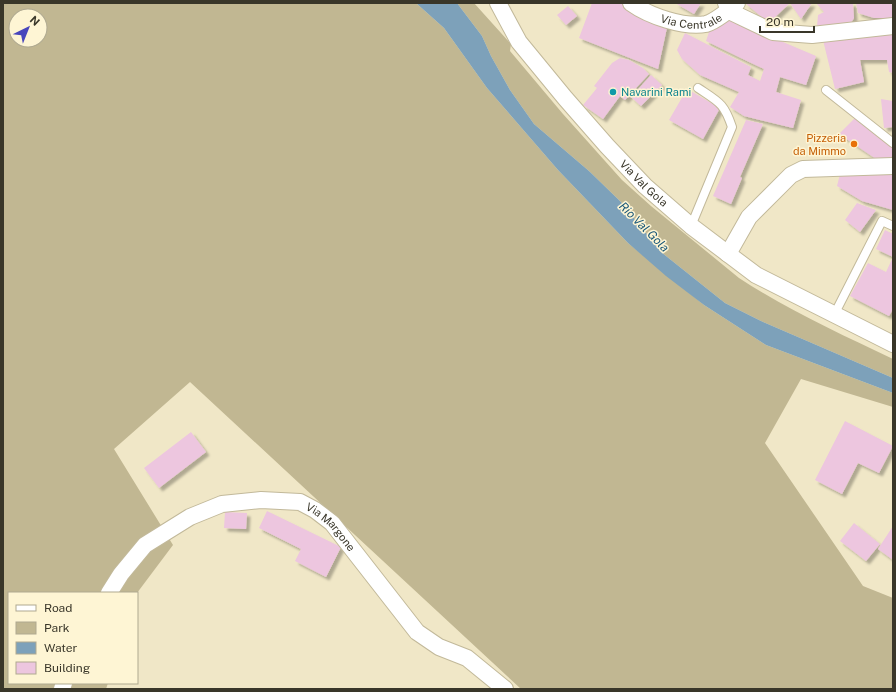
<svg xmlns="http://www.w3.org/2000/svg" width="896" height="692" viewBox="0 0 896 692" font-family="'Public Sans',sans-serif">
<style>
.green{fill:#c1b792;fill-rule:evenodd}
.water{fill:#7da1ba}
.building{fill:#edc6df;filter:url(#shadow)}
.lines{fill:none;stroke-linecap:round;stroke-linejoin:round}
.service-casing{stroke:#c2b99a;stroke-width:10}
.minor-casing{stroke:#c2b99a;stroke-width:18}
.service{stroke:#fff;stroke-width:8}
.minor{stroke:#fff;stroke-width:16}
.culture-dot{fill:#0f9aa8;stroke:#fef5d4;stroke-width:1.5}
.food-dot{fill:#e8710a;stroke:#fef5d4;stroke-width:1.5}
.labels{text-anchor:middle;stroke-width:3;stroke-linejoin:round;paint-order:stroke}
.street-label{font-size:11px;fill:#393629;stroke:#fef5d4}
.culture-label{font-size:11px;fill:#0d838f;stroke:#fef5d4;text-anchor:start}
.food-label{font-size:11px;fill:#c56008;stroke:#fef5d4;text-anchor:end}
.water-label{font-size:12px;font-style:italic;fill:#185678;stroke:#fef5d4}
</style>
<defs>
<filter id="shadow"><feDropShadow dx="3.5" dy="3.5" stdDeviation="1" flood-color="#0004"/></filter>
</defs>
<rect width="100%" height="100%" fill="#f0e7c7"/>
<!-- green -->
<path class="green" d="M3 3H416L444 28 487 88 558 170 628 243 704 305 766 345 893 393V407L801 379 765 443 863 586 893 598V689H521L190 382 114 449 173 545 137 593H9V683H108L106 689H3ZM16 16H40V40H16Z
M457 3H474L511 44 510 51 563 114 622 180 651 206 739 278C788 310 840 334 893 359V378L761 321 725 303 661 252 621 202 589 171 534 124 510 90 491 56 482 36Z"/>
<!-- water -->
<path class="water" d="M416 3H457L482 36 491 56 510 90 534 124 589 171 621 202 661 252 725 303 761 321 893 378V393L766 345 704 305 666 276 628 243 558 170 487 88 444 28Z"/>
<!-- building -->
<path class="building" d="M592 3H624L668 23 658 69 579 38Z
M675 3H701L694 14Z
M745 3H790L772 20 763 18Z
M790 3H812L801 19Z
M816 3H853L854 18 849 26 817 27 818 15 824 12Z
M856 3H892L891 4 893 6V18H874L858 13Z
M568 6 577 16 566 25 557 15Z
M731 20 816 56 806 85 780 77 776 92 801 100 793 128 744 116 730 107 739 92 700 75 682 59 677 50 685 33 751 67 748 75 760 81 764 69 749 62 706 41 712 23 719 25Z
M893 31V73L889 72 887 60H860L864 82 835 89 822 36Z
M620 58 629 60 643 68 649 74 625 100 620 96 603 119 583 105 597 88 594 86 612 63Z
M651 75 662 85 641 106 631 97Z
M687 89 720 108 703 139 669 120Z
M881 99 893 101V127L884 128Z
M856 117 893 146V155L885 165 839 134Z
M746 120 763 124 740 177 742 178 731 204 713 196Z
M893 171V210L862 201 837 186 840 174Z
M857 203 876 210 860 232 845 220Z
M885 230 893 234V257L876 249Z
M893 257V309L889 316 850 296 868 263 886 272Z
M845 421 893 446 879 473 858 463 842 494 815 480Z
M191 432 206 452 159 488 144 468Z
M267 511 341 547 326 577 295 561 301 549 259 528Z
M225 512 247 513 246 529 224 528Z
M854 523 880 544 866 561 840 541Z
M893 526V560L878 549Z"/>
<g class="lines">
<!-- service casing -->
<g class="service-casing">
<path id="service" d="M826 90 893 143
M691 226 732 127C724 103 719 102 698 88
M834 315 882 221 893 226"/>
</g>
<!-- minor casing -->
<g class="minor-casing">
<g id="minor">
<path id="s1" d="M498 3 519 42 565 98 607 146 645 186 691 226 756 275 893 344"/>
<path id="s2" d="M631 3C649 16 684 28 706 24 714 22 731 9 737 3"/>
<path d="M726 3 729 11 773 32 812 35 893 26"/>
<path d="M728 254 749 217 791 175 803 169 893 166"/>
<path id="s3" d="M109 593 121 574 145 545 190 517 222 504 261 500 300 502 315 510 332 523 417 632 439 647 467 658 505 689"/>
<path d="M62 689 64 683"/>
</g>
</g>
<!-- service -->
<use href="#service" class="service"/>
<!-- minor -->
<use href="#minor" class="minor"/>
</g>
<!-- markers -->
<circle class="culture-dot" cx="613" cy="92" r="4"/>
<circle class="food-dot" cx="854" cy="144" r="4"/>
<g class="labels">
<!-- street labels -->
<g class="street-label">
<text dy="4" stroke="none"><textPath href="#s2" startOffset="65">Via Centrale</textPath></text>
<text dy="4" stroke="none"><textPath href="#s1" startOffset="233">Via Val Gola</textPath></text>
<text dy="4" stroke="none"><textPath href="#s3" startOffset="266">Via Margone</textPath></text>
</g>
<!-- culture labels -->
<g class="culture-label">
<text x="621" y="96">Navarini Rami</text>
</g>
<!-- food labels -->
<g class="food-label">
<text x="846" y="142">Pizzeria<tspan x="846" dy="13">da Mimmo</tspan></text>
</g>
<!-- water labels -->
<g class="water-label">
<text transform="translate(644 227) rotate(45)" y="4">Rio Val Gola</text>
</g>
</g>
<!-- border -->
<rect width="896" height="692" fill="none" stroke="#393629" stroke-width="8"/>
<!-- legend -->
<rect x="8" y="592" width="130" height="92" fill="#fef5d4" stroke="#afa990"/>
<rect x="16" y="605" width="20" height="6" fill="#ffffff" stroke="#afa990"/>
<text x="44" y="612" font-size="12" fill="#393629">Road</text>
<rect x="16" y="622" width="20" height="12" fill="#c1b792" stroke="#afa990"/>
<text x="44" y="632" font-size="12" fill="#393629">Park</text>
<rect x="16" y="642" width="20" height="12" fill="#7da1ba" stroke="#afa990"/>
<text x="44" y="652" font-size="12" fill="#393629">Water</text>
<rect x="16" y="662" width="20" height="12" fill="#edc6df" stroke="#afa990"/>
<text x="44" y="672" font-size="12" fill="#393629">Building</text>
<!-- north arrow -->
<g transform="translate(28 28) rotate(43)"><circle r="19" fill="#fef5d4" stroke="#afa990"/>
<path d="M0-3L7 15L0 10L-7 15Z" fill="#4846bc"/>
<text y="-6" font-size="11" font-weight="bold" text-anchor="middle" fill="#393629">N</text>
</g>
<!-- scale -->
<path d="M760 26v6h54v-6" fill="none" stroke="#393629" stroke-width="2"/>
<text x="766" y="26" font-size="12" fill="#393629" stroke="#fef5d4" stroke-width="3" paint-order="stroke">20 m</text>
</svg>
